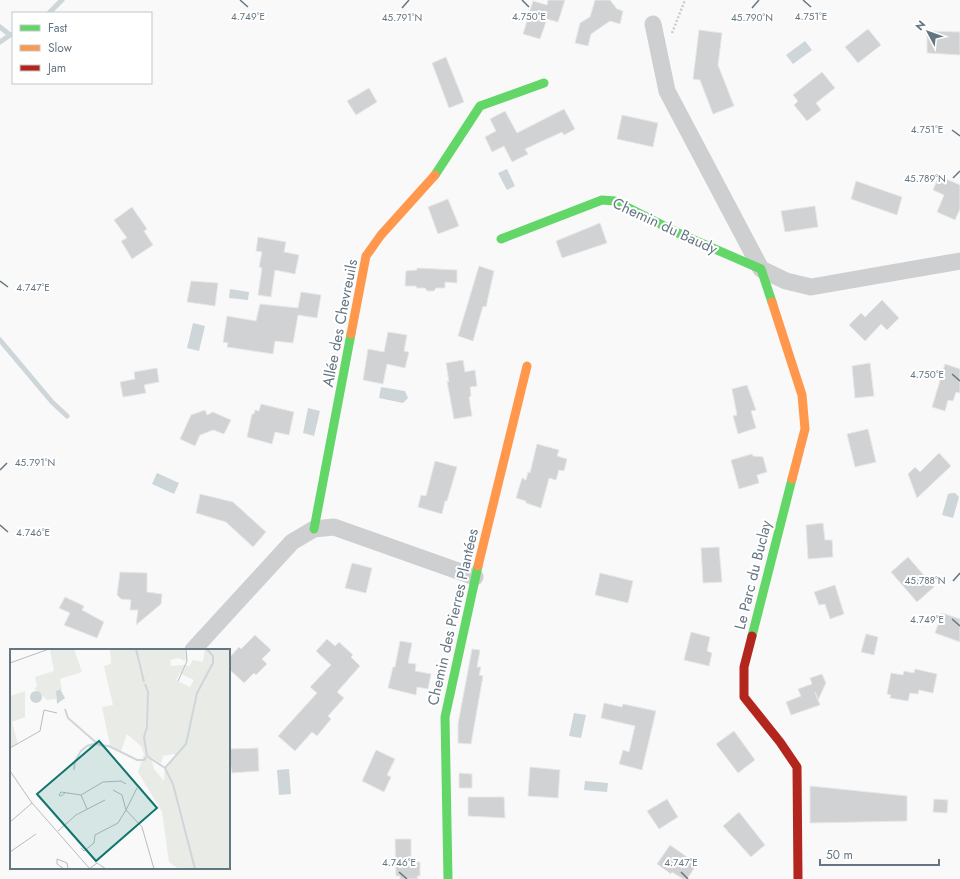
<svg xmlns="http://www.w3.org/2000/svg" width="960" height="879" viewBox="0 0 960 879" font-family="Jost,sans-serif">
<style>
.water{fill:#ced6d9}
.lines{fill:none;stroke-linecap:round;stroke-linejoin:round}
.stream{stroke:#ced6d9;stroke-width:5}
.building{fill:#d0d2d3;stroke:#e8e8e8}
.path{stroke:#cbcccd;stroke-width:2.5;stroke-dasharray:2 2;stroke-linecap:butt}
.street{stroke:#cecfd0;stroke-width:17}
.fast{stroke:#63d668;stroke-width:9}
.slow{stroke:#ff974d;stroke-width:9}
.jam{stroke:#b3261e;stroke-width:9}
.ticks{fill:none;stroke:#657683;stroke-width:1.5}
.labels{text-anchor:middle;stroke-width:4;stroke-linejoin:round;paint-order:stroke}
.street-label{font-size:15px;fill:#657683;stroke:#fff}
.inset-river{fill:none;stroke:#ced6d9;stroke-width:2}
.inset-road{fill:none;stroke:#b5bdc3;stroke-width:1}
.view{fill:#0f766e;fill-opacity:0.15;stroke:#0f766e;stroke-width:2}
.inset-edge{fill:none;stroke:#657683;stroke-width:2}
.ticks-label{font-size:10px;text-anchor:middle;fill:#657683;stroke:#fff;stroke-width:4;stroke-linejoin:round;paint-order:stroke}
</style>
<rect width="100%" height="100%" fill="#f9f9f9"/>
<!-- water -->
<path class="water" d="M805 41 812 50 793 64 786 55Z
M507 169 515 186 507 190 498 173Z
M230 289 249 292 248 300 229 298Z
M193 323 205 326 199 351 187 348Z
M381 387 405 391 408 398 403 403 379 398Z
M308 408 320 411 314 436 303 433Z
M157 473 179 483 174 494 152 484Z
M952 493H955L959 497 953 518 942 515 948 494Z
M574 713 586 715 581 738 569 736Z
M289 769 291 794 279 795 277 770Z
M585 781 608 783 607 792 584 790Z"/>
<g class="lines">
<!-- stream -->
<path class="stream" d="M49 13 62 0
M0 27 10 35 13 34
M0 42 10 35
M0 340 52 402 67 416"/>
</g>
<!-- building -->
<path class="building" d="M548 0H565L558 22 547 19 540 39 523 34 533 1 547 5Z
M595 0H610L617 9 623 11 620 24 610 21 591 34 588 46 575 43 580 23 590 17Z
M868 29 881 45 858 63 845 47Z
M699 30 722 33 718 65 734 106 713 114 700 80 693 79Z
M927 31 960 32V55L927 53Z
M446 57 464 102 449 108 432 63Z
M822 72 835 88 816 103 821 110 807 121 794 105 798 101 793 95Z
M369 88 377 102 356 115 347 101Z
M564 109 575 129 564 135 562 132 525 149 528 154 512 162 504 146 492 152 485 137 496 131 490 119 505 111 517 133Z
M622 115 658 123 653 147 617 139Z
M939 176 960 185V209L955 220 937 212 944 195 933 190Z
M856 181 902 197 897 215 851 199Z
M448 199 459 226 438 234 428 207Z
M815 206 818 227 785 232 781 211Z
M132 207 147 229 144 231 153 245 132 259 121 241 127 238 114 220Z
M600 223 607 243 562 258 556 241Z
M258 237 286 242 284 252 299 255 295 274 275 270 271 297 258 295 262 268 259 267 262 252 256 251Z
M479 266 494 271 486 307 483 306 473 341 458 336Z
M417 268 457 270V283L445 282V288H436L434 291H427L425 288H417L416 286H405L406 271 417 270Z
M191 281 218 283 215 306 187 302Z
M301 292 321 295 317 318 298 315 293 343 275 341 273 354 227 347 228 343 223 342 227 316 256 321 260 304 298 308Z
M882 300 899 318 887 330 881 324 865 341 849 325 861 313 865 317Z
M388 332 407 335 404 351 409 352 405 368 387 364 383 384 363 380 368 349 384 352Z
M463 360 465 372 475 370 477 386 470 387 471 396 469 397 472 416 454 419 447 381 449 382 446 363Z
M870 363 874 396 855 398 852 366Z
M945 364 960 369V393L956 392 953 401 948 400 945 411 932 407Z
M157 368 159 382 144 385 146 393 123 397 120 382 135 379 134 372Z
M747 385 756 410 751 411 756 428 738 434 733 416 737 415 732 389Z
M261 404 294 412 289 435 275 432 272 444 247 437 252 414H254L255 410 259 411Z
M205 410 207 415 213 412 231 420 224 434 213 430 200 435 195 446 180 439 191 415Z
M868 429 876 462 855 467 847 434Z
M537 444 559 450 557 456 567 459 564 471 559 470 556 480 549 478 541 508 526 503V501L516 498 522 478 526 480 528 472 530 473Z
M939 453 951 466 917 498 908 474 915 467 920 472Z
M752 454 753 456 763 457 767 472 757 475 759 483 739 489 731 460Z
M435 461 457 467 447 501H445L442 514 418 507 421 495 426 496Z
M200 494 233 502 266 532 253 547 226 522 196 513Z
M823 523 825 540H832L833 557 808 559 806 525Z
M719 547 722 582 703 583 701 548Z
M908 557 934 587 917 602 891 572Z
M352 563 372 568 366 593 345 588Z
M120 572 147 573V592L162 594 161 604 136 625 138 610H130L131 600 121 599 117 595Z
M600 573 633 581 628 603 595 595Z
M835 585 844 614 830 619 825 604 819 605 814 592Z
M65 597 84 606 82 610 104 622 97 638 64 625 70 613 59 608Z
M942 613 960 619V642L935 633Z
M691 632 710 637 707 651 712 653 709 666 684 660Z
M866 634 878 637 874 655 861 652Z
M255 635 271 650 262 659 267 664 256 675 254 673 244 683 229 669V658L239 647 241 649Z
M327 639 335 646 339 642 353 655 351 657 360 666 337 692 344 698 328 716 331 719 317 736 312 732 295 751 278 736 317 693 310 687 331 665 316 651Z
M400 641 412 643 408 663 416 664 415 671 431 674 428 689 417 687 416 695 388 688 393 667H395Z
M472 649 480 650 477 667H481L479 675 483 676 471 744 458 743V724Z
M915 669 937 674 933 693 919 690 918 694 910 693 908 701 890 698 891 695 887 694 891 673 903 675 904 671 914 673Z
M822 674 826 683 818 700 815 692 820 705 791 715 786 702 801 696 798 689 812 684 810 678Z
M604 703 622 707 623 704 656 711 642 770 619 764 623 750 629 752 635 726 601 718Z
M734 731 755 760 738 773 716 744Z
M258 748 259 771 232 773 231 767H229V749Z
M376 750 395 759 387 775 391 777 384 792 362 781Z
M530 767 560 770 558 798 528 796Z
M459 773 472 774V788H459Z
M810 786 907 796V821L810 823Z
M468 797H504L505 818 468 816Z
M667 799 678 817 659 829 647 811Z
M934 799 948 800 947 813 933 812Z
M739 812 765 845 751 857 723 826Z
M395 839H411V862H420V876H417L418 879H400V876H396Z
M670 845 697 864 687 879H683L672 872 671 874 657 864Z"/>
<g class="lines">
<!-- path -->
<path class="path" d="M672 33 685 0"/>
<!-- street -->
<path class="street" d="M653 24 667 91 761 269 786 281 811 287 960 261
M193 650 292 542 314 529 334 527 475 577"/>
<!-- fast -->
<path class="fast" d="M435 175 480 106 544 83
M501 239 602 200 615 201 678 233 761 269 772 302
M314 529 351 334
M752 636 792 479
M448 879 445 717 478 566"/>
<!-- slow -->
<path class="slow" d="M772 302 802 395 805 429 792 479
M351 334 366 256 381 235 435 175
M478 566 527 366"/>
<!-- jam -->
<path class="jam" d="M752 636 744 667V697L780 742 797 767 798 879"/>
</g>
<!-- ticks -->
<path class="ticks" d="M240 0 248 7M522 0 529 7M803 0 811 7M402 8 409 0M752 8 759 0M952 130 960 136M953 178 960 171M0 281 8 287M952 374 960 381M0 470 7 463M0 525 8 532M953 581 960 573M952 619 960 626M399 872 407 879M681 872 688 879"/>
<g class="labels">
<!-- street labels -->
<g class="street-label">
<text transform="translate(665 226) rotate(25)" y="5">Chemin du Baudy</text>
<text transform="translate(340 323) rotate(-79)" y="5">Allée des Chevreuils</text>
<text transform="translate(753 575) rotate(-76)" y="5">Le Parc du Buclay</text>
<text transform="translate(453 617) rotate(-77)" y="5">Chemin des Pierres Plantées</text>
</g>
</g>
<!-- overview -->
<g transform="translate(10 649)">
<rect width="220" height="220" fill="#f9f9f9"/>
<path d="M64 0 72 23 50 30 52 41 47 40 46 50 37 51 24 39 27 38 25 28 44 22 40 1ZM100 0H175L176 12 168 9 160 11 161 17 175 16 166 31 180 38 184 31 171 25 176 16 179 17 183 11 193 13 195 0H220V220H169L159 213 152 163 128 123 134 105 131 97 117 85 111 102 100 96 92 58 103 56 94 17 101 15ZM164 105 167 107 155 117 154 132 144 120 141 108 151 114 153 107ZM15 42V68L2 73 8 95 0 98V47Z" fill="#e8ebe6" fill-rule="evenodd"/>
<path d="M50 40 55 49 47 55 46 42ZM20 48a6 6 0 1 1 12 0a6 6 0 1 1-12 0Z" fill="#ced6d9"/>
<path class="inset-river" d="M126 0 134 33M135 35 138 43 137 78 134 88 137 107M55 60 58 69 89 96 99 97 127 111H134L136 108M137 107 155 119 176 95 187 44 203 14V7L197 0M155 119 163 135 185 220M64 121 65 112 71 102 77 97 87 94M220 220V189"/>
<path class="inset-road" d="M0 14 39 0M168 32 177 12 176 0M0 99 30 82 34 61 47 64M0 122 22 154 80 220M127 139 116 161 132 178 144 220M55 144 51 147 49 146 51 143 71 146 77 160M71 146 93 133 111 132 116 135M0 173 22 154M48 182 66 166 95 151M71 199 74 202 84 194 85 186 108 174 116 161 112 146 103 141M0 203 26 185M54 220 47 215V210L57 214 58 220M79 220 87 214 96 220"/>
<path class="view" d="M89 92 147 159 86 212 27 145Z"/>
<rect width="220" height="220" class="inset-edge"/>
</g>
<g class="ticks-label">
<text x="248" y="20">4.749°E</text>
<text x="529" y="20">4.750°E</text>
<text x="811" y="20">4.751°E</text>
<text x="402" y="21">45.791°N</text>
<text x="752" y="21">45.790°N</text>
<text x="927" y="133">4.751°E</text>
<text x="925" y="182">45.789°N</text>
<text x="33" y="291">4.747°E</text>
<text x="927" y="378">4.750°E</text>
<text x="35" y="466">45.791°N</text>
<text x="33" y="536">4.746°E</text>
<text x="925" y="584">45.788°N</text>
<text x="927" y="623">4.749°E</text>
<text x="399" y="866">4.746°E</text>
<text x="681" y="866">4.747°E</text>
</g>
<!-- legend -->
<rect x="12" y="12" width="140" height="72" fill="#ffffff" stroke="#c1c8cd"/>
<rect x="20" y="25" width="20" height="6" fill="#63d668" stroke="#c1c8cd"/>
<text x="48" y="32" font-size="12" fill="#657683">Fast</text>
<rect x="20" y="45" width="20" height="6" fill="#ff974d" stroke="#c1c8cd"/>
<text x="48" y="52" font-size="12" fill="#657683">Slow</text>
<rect x="20" y="65" width="20" height="6" fill="#b3261e" stroke="#c1c8cd"/>
<text x="48" y="72" font-size="12" fill="#657683">Jam</text>
<!-- north arrow -->
<g transform="translate(928 32) rotate(311)" stroke="#ffffff" stroke-width="3" paint-order="stroke">
<path d="M0-3L7 15L0 10L-7 15Z" fill="#657683"/>
<text y="-6" font-size="11" font-weight="bold" text-anchor="middle" fill="#657683">N</text>
</g>
<!-- scale -->
<path d="M820 859v6h119v-6" fill="none" stroke="#657683" stroke-width="2"/>
<text x="826" y="859" font-size="12" fill="#657683" stroke="#ffffff" stroke-width="3" paint-order="stroke">50 m</text>
</svg>
